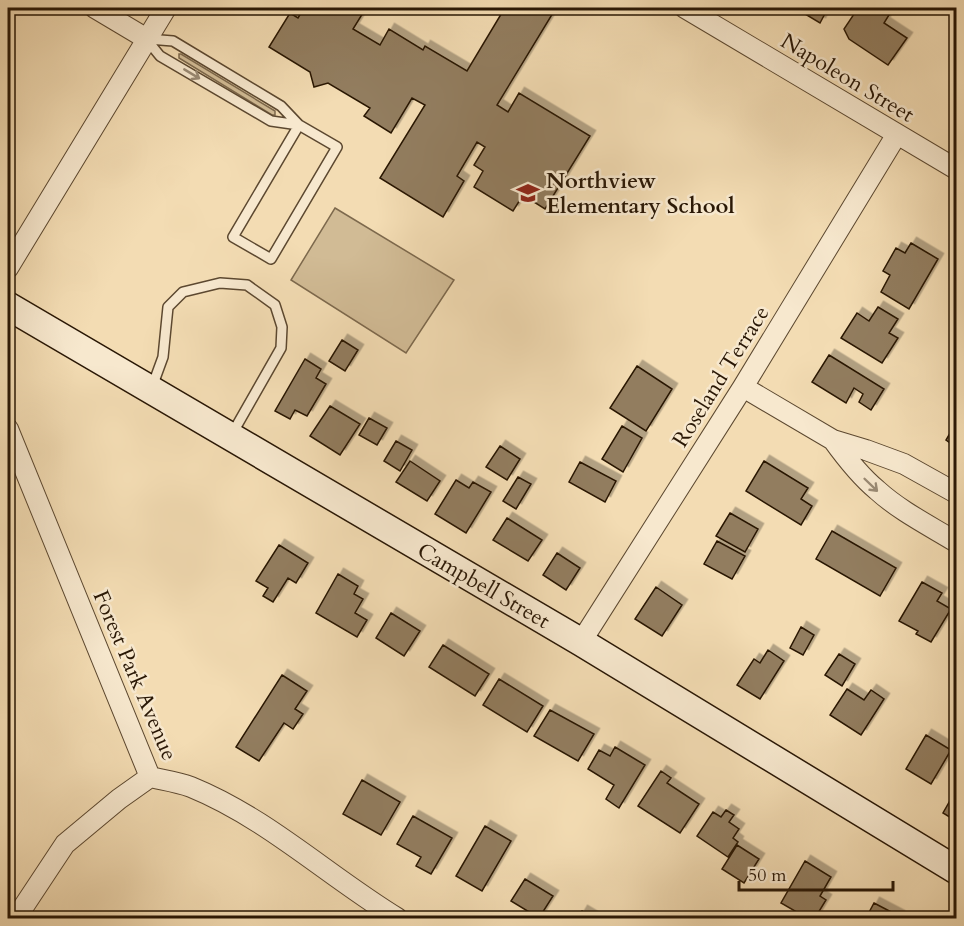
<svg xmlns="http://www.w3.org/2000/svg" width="964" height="926" viewBox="0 0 964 926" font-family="Cardo,serif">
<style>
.green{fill:#d1bb95;stroke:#7d694d;stroke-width:1.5}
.building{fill:#927d5f;stroke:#291705;stroke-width:1.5;filter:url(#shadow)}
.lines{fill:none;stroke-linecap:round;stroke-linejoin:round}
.lane-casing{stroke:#5c4830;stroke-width:12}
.street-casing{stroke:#5c4830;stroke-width:22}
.secondary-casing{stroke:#291705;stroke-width:30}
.lane{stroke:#f7e8ce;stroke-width:9}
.street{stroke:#f7e8ce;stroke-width:20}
.secondary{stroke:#f7e8ce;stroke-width:27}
.oneway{stroke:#9a8a74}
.labels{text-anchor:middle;stroke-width:5;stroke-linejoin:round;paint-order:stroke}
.street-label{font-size:22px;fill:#291705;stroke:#f7e8ce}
.poi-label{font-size:22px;font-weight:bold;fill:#291705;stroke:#f7e8ce;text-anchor:start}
</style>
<defs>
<filter id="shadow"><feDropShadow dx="5.5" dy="-5.5" stdDeviation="0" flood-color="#0004"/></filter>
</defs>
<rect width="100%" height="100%" fill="#f3dcb3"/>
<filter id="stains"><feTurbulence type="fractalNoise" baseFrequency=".00333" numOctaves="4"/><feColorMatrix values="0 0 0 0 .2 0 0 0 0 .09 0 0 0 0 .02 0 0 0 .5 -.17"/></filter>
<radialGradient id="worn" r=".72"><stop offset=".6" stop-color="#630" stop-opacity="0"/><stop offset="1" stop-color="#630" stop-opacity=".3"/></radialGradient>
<!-- green -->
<path class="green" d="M179 54H181L275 111V115H272L179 58Z
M335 208 454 280 406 353 291 280Z"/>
<!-- building -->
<path class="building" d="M304 8H366L353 29 380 45 389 29 423 50 425 46 467 71 503 11 497 8H556L497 105 508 112 519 93 590 136 545 209 523 195 513 211 474 187 483 171 474 165 485 147 477 142 457 176 464 181 443 217 380 178 425 105 412 98 391 133 364 116 370 108 328 83 314 87 310 72 269 47 290 13 298 18Z
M795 8H828L820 23Z
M863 8H885L889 15 884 23 907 38 888 65 849 39 844 29 856 11Z
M911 243 938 259 909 309 881 292 890 275 883 271 896 248 905 253Z
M878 307 898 319 889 333 898 338 882 363 841 338 857 313 869 321Z
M342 340 358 350 345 371 329 361Z
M829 355 884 389 871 410 859 402 863 394 854 388 846 403 812 382Z
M305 359 321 369 316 378 326 384 307 416 295 410 290 419 275 411Z
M637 366 672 389 646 431 610 408Z
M330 406 360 424 340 455 310 436Z
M369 418 387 428 377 445 359 435Z
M956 423V447L946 440Z
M622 426 642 438 623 472 602 459Z
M396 441 412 450 400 471 384 461Z
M500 446 520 459 507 480 486 467Z
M410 461 440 481 427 501 396 482Z
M764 461 808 488 801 499 812 506 801 525 746 491Z
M580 462 616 481 605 502 569 482Z
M518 477 531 484 516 509 503 501Z
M456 480 469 488 473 482 491 492 466 533 435 514Z
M730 513 758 529 745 552 716 536Z
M507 518 542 540 528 561 493 540Z
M832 531 896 568 880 596 816 559Z
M717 541 745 556 732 579 704 564Z
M279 545 308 563 296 583 288 578 273 602 263 596 268 588 256 581Z
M557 553 580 568 566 590 543 575Z
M338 574 358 586 354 594 363 599 355 613 367 620 357 637 316 613Z
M922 582 942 593 937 601 951 609 931 642 916 634 918 631 899 621Z
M656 587 682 605 662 636 635 619Z
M391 613 420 631 404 656 376 638Z
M801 627 814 635 803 655 790 648Z
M443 645 489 674 475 696 429 667Z
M768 650 784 661 760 699 737 685 754 659 760 663Z
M839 654 855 664 842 686 825 675Z
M282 675 307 691 295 709 303 714 293 729 284 723 259 761 236 747Z
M499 679 543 706 527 732 483 705Z
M847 689 864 700 871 690 884 699 861 735 830 715Z
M550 710 594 734 578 761 534 736Z
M926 735 951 750 931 784 906 769Z
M615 747 645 765 619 808 606 799 614 785 588 769 599 750 610 756Z
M661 771 671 778 667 783 699 804 680 833 638 806Z
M362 780 400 802 381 835 343 814Z
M956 790V821L943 813Z
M726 810 734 815 729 822 739 829 733 838 738 842 728 857 697 836 713 812 721 817Z
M413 816 452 838 431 874 416 866 421 857 397 844Z
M485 826 511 841 482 891 456 876Z
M737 845 759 859 744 883 722 869Z
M805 861 831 877 820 896 826 900 815 918H807L781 903Z
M525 879 553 896 539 918 511 901Z
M874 903 899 916 897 918H866Z
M582 911 594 918H578Z"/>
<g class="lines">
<!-- lane casing -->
<g class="lane-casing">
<path id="lane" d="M148 39 173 41 281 106 299 125 337 147 271 259 233 237 299 125
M147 40 160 56 271 121 299 125
M152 387 163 357 168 307 183 292 220 283 247 285 275 305 282 327 281 348 232 434"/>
</g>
<!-- street casing -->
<g class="street-casing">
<path id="street" d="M95 8 147 39
M685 8 956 169
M8 268 166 8
M743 387 833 440 866 450 904 464 956 493
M8 429 150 777C163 780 178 782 191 787 267 818 328 876 397 918
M833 440C846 458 860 476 877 490 900 511 930 526 956 542
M581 642 743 387 897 134
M16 918 65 844 119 799 150 777"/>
</g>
<!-- secondary casing -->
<g class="secondary-casing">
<path id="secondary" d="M8 306 581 642 956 870"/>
</g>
<!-- lane -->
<use href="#lane" class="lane"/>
<!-- street -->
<use href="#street" class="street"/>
<!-- secondary -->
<use href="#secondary" class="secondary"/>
</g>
<!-- one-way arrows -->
<defs><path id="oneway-shaft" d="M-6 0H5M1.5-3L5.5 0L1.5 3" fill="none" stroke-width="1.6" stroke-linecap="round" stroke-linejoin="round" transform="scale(1.5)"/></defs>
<g class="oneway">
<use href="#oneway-shaft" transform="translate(192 74) rotate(31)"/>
<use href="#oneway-shaft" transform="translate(871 485) rotate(44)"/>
</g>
<!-- icons -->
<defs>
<g id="school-bare" transform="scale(1.8)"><path d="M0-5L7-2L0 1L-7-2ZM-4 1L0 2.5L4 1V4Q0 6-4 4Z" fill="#8f2418" stroke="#f7e8ce" stroke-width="2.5" paint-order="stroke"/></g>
</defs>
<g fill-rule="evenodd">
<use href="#school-bare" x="528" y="193"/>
</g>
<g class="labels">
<!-- street labels -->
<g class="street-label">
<text transform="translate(848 77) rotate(31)" y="8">Napoleon Street</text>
<text transform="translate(720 376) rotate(-58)" y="8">Roseland Terrace</text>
<text transform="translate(484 585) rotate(30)" y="8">Campbell Street</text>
<text transform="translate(136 675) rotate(67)" y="8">Forest Park Avenue</text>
</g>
<!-- poi labels -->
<g class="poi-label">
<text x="546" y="188">Northview<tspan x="546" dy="25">Elementary School</tspan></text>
</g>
</g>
<!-- margin -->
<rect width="964" height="926" fill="none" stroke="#f3dcb3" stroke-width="30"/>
<rect x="9" y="9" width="946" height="908" fill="none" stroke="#291705" stroke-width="3"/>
<rect x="15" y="15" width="934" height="896" fill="none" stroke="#291705" stroke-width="1.5"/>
<!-- scale -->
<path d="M739 881v9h154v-9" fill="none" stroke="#291705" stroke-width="3"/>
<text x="748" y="881" font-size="18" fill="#291705" stroke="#f7e8ce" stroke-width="4.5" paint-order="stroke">50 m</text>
<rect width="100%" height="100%" filter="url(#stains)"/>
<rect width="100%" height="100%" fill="url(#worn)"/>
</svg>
